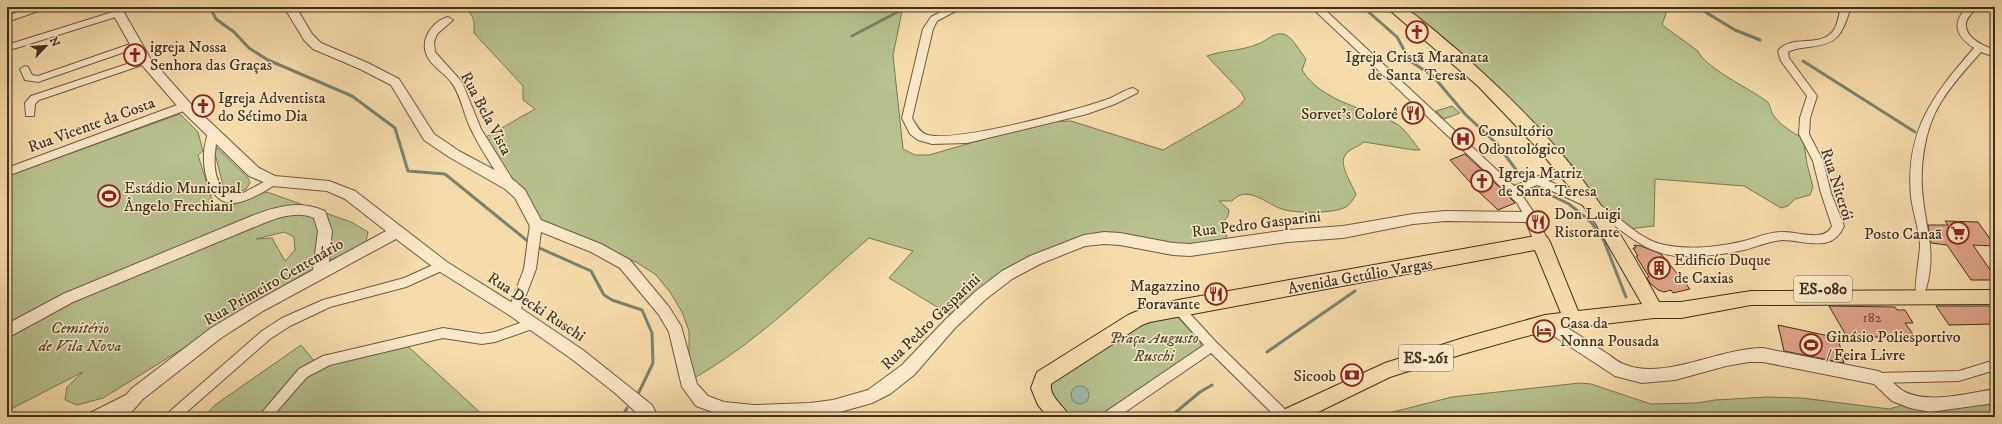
<svg xmlns="http://www.w3.org/2000/svg" width="2002" height="424" viewBox="0 0 2002 424" font-family="'IM FELL DW Pica',serif">
<style>
.green{fill:#b7c28e;stroke:#7a7956;fill-rule:evenodd}
.water{fill:#9dbca8;stroke:#778471}
.lines{fill:none;stroke-linecap:round;stroke-linejoin:round}
.stream{stroke:#778471;stroke-width:3}
.building{fill:#dfa488;stroke:#3e301e}
.minor-casing{stroke:#6c5b41;stroke-width:2}
.tertiary-casing{stroke:#6c5b41;stroke-width:2}
.primary-casing{stroke:#3e301e;stroke-width:2}
.minor{fill:#fae8c8;fill-rule:evenodd}
.tertiary{fill:#fae8c8;fill-rule:evenodd}
.primary{fill:#f7dcab;fill-rule:evenodd}
.labels{text-anchor:middle;stroke-width:3;stroke-linejoin:round;paint-order:stroke}
.number-label{font-size:14px;fill:#664d38}
.shield{fill:#fae8c8;stroke:#766751;stroke-width:1}
.shield-label{font-size:15px;font-weight:bold;fill:#3e301e}
.poi-label{font-size:16px;fill:#3e301e;stroke:#fae8c8;text-anchor:start}
.street-label{font-size:16px;fill:#3e301e;stroke:#fae8c8}
.park-label{font-size:16px;font-style:italic;fill:#564d34;stroke:#fae8c8}
</style>
<rect width="100%" height="100%" fill="#f7dcab"/>
<filter id="stains"><feTurbulence type="fractalNoise" baseFrequency=".005" numOctaves="4"/><feColorMatrix values="0 0 0 0 .2 0 0 0 0 .09 0 0 0 0 .02 0 0 0 .5 -.17"/></filter>
<radialGradient id="worn" r=".72"><stop offset=".6" stop-color="#630" stop-opacity="0"/><stop offset="1" stop-color="#630" stop-opacity=".3"/></radialGradient>
<!-- green -->
<path class="green" d="M440 7H903L893 55 903 149 915 155H929L1044 122 1071 121 1163 150 1238 107 1245 99 1241 92 1207 56C1223 50 1242 51 1258 44 1267 41 1275 30 1286 35 1293 38 1300 52 1306 59L1302 70C1322 102 1363 107 1395 123 1404 127 1413 142 1420 150H1414L1364 142C1359 146 1350 149 1346 154 1337 164 1353 185 1356 195 1353 199 1350 205 1346 207 1333 214 1299 213 1285 210 1268 206 1248 183 1232 201H1219L1229 210 1228 216 1223 222 1228 242 1197 247 1129 237 1060 246 952 316 889 278 913 251 869 238C811 288 756 344 689 381L687 373 689 353V331L682 312 670 292 655 274 636 262 535 222 484 138 535 109 523 100V86L474 33C476 5 462 9 440 7Z
M1398 7H1668L1662 25 1698 51C1704 67 1750 89 1765 100 1770 103 1770 108 1772 113 1778 124 1793 133 1803 138L1807 164 1813 187 1810 195 1795 199 1788 206 1781 208 1744 186 1655 179 1654 226 1628 229 1600 206 1473 63Z
M1452 106 1460 113 1444 119 1436 111Z
M180 114 198 132 203 151 198 155 216 213 250 197 267 192 351 222 368 232 366 242 302 275 103 398 77 405 65 400 67 387 83 372 7 411V339L62 307 7 326V176ZM284 232 294 237 295 250 285 261 272 238 256 239Z
M217 148 248 178 250 183 246 189 234 194 223 185 214 150Z
M1175 314 1201 343V347L1097 417H1069L1046 387 1144 320Z
M401 340 485 417H204L215 405 301 345 321 369 335 355Z
M1580 383 1591 384 1651 404 1697 403 1715 400 1768 397 1802 398 1889 409 1915 402 1995 398V417H1373L1452 397Z"/>
<!-- water -->
<path class="water" d="M1071 395a9 9 0 1 1 18 0a9 9 0 1 1-18 0Z"/>
<g class="lines">
<!-- stream -->
<path class="stream" d="M210 7 216 19 234 32 249 48 268 60 352 96 395 128 408 171 445 174 530 243
M1363 7 1397 37 1410 61 1433 76 1465 114 1497 144 1526 183 1569 204 1591 222 1604 241 1626 297
M1697 7 1735 30 1760 40
M852 36 907 7
M1803 61 1915 132
M535 246 591 271 604 295 612 300 642 310 652 333 653 363 639 392
M1267 352 1355 291
M622 417 627 408
M1170 417 1200 392 1212 385"/>
</g>
<!-- building -->
<path class="building" d="M1465 154 1481 169 1515 203 1498 210 1478 191 1450 160Z
M1945 221 1978 222 1995 246 1973 245 1995 277V280H1971L1947 245 1931 243 1928 225H1948Z
M1634 245 1641 246 1661 254 1690 289 1673 293 1671 290 1664 292 1658 290 1650 283 1647 278 1649 277 1636 256H1638L1633 248H1636Z
M1829 306 1895 307 1897 310H1905L1913 323H1905L1915 337H1847Z
M1936 306H1989L1995 314V324L1949 325Z
M1778 325 1838 338 1844 363 1784 351Z"/>
<g class="lines">
<!-- minor casing -->
<g class="minor-casing">
<path id="minor" d="M32 7H46L44 9 7 22V16Z
M950 7H963L937 21 933 29 912 118C916 125 919 131 925 134 947 145 1078 110 1105 100 1115 97 1123 90 1133 88L1138 91 1137 93 1115 104 1087 114 967 143 932 144 918 140 910 134 902 118 923 29 931 17Z
M1311 7H1322L1514 186 1561 167H1569L1570 170 1569 173 1548 181C1567 188 1586 196 1603 207 1623 219 1641 241 1665 245 1690 250 1719 247 1744 241 1756 238 1769 232 1782 232 1796 231 1825 243 1832 226L1821 193 1813 161 1799 134 1800 118 1807 96 1781 61 1778 51C1791 33 1823 50 1835 28 1838 22 1839 14 1841 7H1851C1842 33 1840 44 1809 47 1802 48 1795 48 1788 52L1789 58 1817 96 1810 118 1809 134 1823 161 1831 193 1844 226C1832 254 1805 240 1782 240 1769 241 1756 247 1744 250 1722 255 1699 257 1677 256 1643 253 1622 229 1595 212 1577 201 1557 193 1537 185L1520 192 1537 217 1535 220H1527L1517 203 1482 168Z
M1967 7H1977C1973 12 1967 17 1966 23 1964 38 1984 46 1995 50V57L1981 52C1967 68 1952 84 1941 102 1924 129 1919 168 1923 199 1927 234 1936 253 1926 289L1924 292 1920 294 1916 292C1914 289 1920 254 1920 245 1919 228 1913 213 1911 197 1905 131 1933 95 1974 48 1956 36 1951 24 1967 7Z
M119 10 122 11V15L13 49 8 46 10 44Z
M448 17 453 20 437 34 434 42 435 52 462 82 481 129 514 182 515 185 514 188H506C494 168 480 149 470 127 463 113 461 94 451 82 443 71 427 64 425 49 423 35 435 20 448 17Z
M136 42 141 45 139 47 38 82 25 80 20 69 25 66 28 67 32 75 38 76Z
M145 58 148 59 150 61 148 63 39 100 35 104 34 116H26L25 103 31 96Z
M185 102 190 106 189 109 7 176V168Z
M213 129 218 133C214 154 210 179 228 194L243 193 273 177 278 181 277 184C264 191 250 201 235 203 210 205 203 173 204 154 204 147 206 140 208 133Z
M536 220 540 221 542 224 536 269 520 311 518 314 514 316 510 314 508 311 524 269 530 224 532 221Z
M442 261 446 263 448 266 446 269 406 287 330 307 290 326 270 339 181 417H166L168 413 262 331 282 318 323 300 404 278Z
M1178 303 1182 305 1216 342 1289 413 1291 417H1276L1211 353 1118 417H1102L1104 413 1204 345 1174 311 1172 308 1174 305Z
M531 319 535 320 537 324 535 328 495 342 482 344 443 338 330 365 307 377 272 417H258L299 369 323 356 443 328 482 334 495 332Z
M1995 360V370L1959 381 1878 383 1874 382 1872 378 1874 374 1878 373 1959 371Z
M132 392 136 393 138 397 136 401 106 417H88L90 413Z"/>
</g>
<!-- tertiary casing -->
<g class="tertiary-casing">
<path id="tertiary" d="M109 7H121L150 58 190 103 259 168 275 176 329 181 355 191 447 262 519 307 583 350 652 405 658 417H641L615 393 573 360 509 315 437 270 396 239 263 311 221 338 143 399 127 417H109L131 389 211 328 253 303 313 270 318 231 314 218C298 211 280 217 264 223L73 302 7 338V324L63 294 254 215C279 206 300 200 325 211L332 231 329 262 386 231 345 199 327 191 273 186 249 176 180 109 141 64Z
M284 7H296L312 34 321 43 368 63 399 79 434 134 459 151 515 181 525 190 541 220 601 244 630 260 669 307 681 326 697 384 708 396 724 402 754 405 810 403 833 400 868 390 902 365 945 320 976 291 1002 271 1030 256 1084 235 1104 232 1120 233 1173 243 1190 244 1288 230 1343 226 1413 214 1445 211 1531 212 1536 213 1548 242 1546 246 1541 248 1536 246 1526 222 1445 221 1413 224 1343 238 1288 242 1190 256 1173 255 1120 245 1104 244 1085 246 1040 264 1012 279 986 299 955 328 914 375 890 394 872 403 833 414 811 417H733L724 416 696 406 682 387 669 332 659 315 620 268 591 252 531 228 515 198 505 189 449 157 424 140 391 85 360 69 313 49 304 40Z
M1545 317C1566 324 1589 343 1608 354 1613 358 1619 363 1626 365 1665 380 1720 348 1763 348L1878 371C1889 375 1895 387 1905 392 1930 404 1969 393 1995 389V403L1930 412 1910 408 1892 401 1874 384 1763 362H1749L1726 366 1675 380 1642 383 1615 376 1540 327 1537 323 1540 319Z"/>
</g>
<!-- primary casing -->
<g class="primary-casing">
<path id="primary" d="M1386 7C1391 7 1396 6 1401 7 1410 8 1445 40 1454 47 1501 88 1547 132 1584 182 1613 220 1637 261 1659 302H1681L1751 291 1995 290V304L1751 305 1681 318H1654L1545 331 1463 354 1390 377 1308 417H1278L1281 411 1385 363 1463 338 1545 315 1561 313 1535 250 1150 322 1142 325 1051 384C1049 397 1064 406 1070 417H1048L1038 405 1031 388 1037 372 1128 315 1147 307 1178 300 1541 235 1547 237 1550 242 1578 311 1642 304 1596 224 1572 190 1540 151 1478 86Z"/>
</g>
<!-- minor -->
<use href="#minor" class="minor"/>
<!-- tertiary -->
<use href="#tertiary" class="tertiary"/>
<!-- primary -->
<use href="#primary" class="primary"/>
</g>
<!-- icons -->
<defs>
<g id="church-ring" transform="scale(1.15)"><circle r="9.5" fill="#fae8c8" stroke="#8f2418" stroke-width="1.5"/><path d="M-1.2-6h2.4v3.5h3.3v2.4h-3.3V6h-2.4V-.1h-3.3v-2.4h3.3Z" fill="#8f2418"/></g>
<g id="restaurant-ring" transform="scale(1.15)"><circle r="9.5" fill="#fae8c8" stroke="#8f2418" stroke-width="1.5"/><path d="M-5-6h1v4h1v-4h1v4h1v-4h1v5L-1.5 .5V6h-2V.5L-5-1ZM5-6V6H3V1.5H1.5Q1.5-4 5-6Z" fill="#8f2418"/></g>
<g id="hospital-ring" transform="scale(1.15)"><circle r="9.5" fill="#fae8c8" stroke="#8f2418" stroke-width="1.5"/><path d="M-5-5h3v3.5h4V-5h3V5h-3V1.5h-4V5h-3Z" fill="#8f2418"/></g>
<g id="stadium-ring" transform="scale(1.15)"><circle r="9.5" fill="#fae8c8" stroke="#8f2418" stroke-width="1.5"/><path d="M0-5a6.5 5 0 1 0 0 10a6.5 5 0 1 0 0-10ZM-3.5-1.8h7v3.6h-7Z" fill="#8f2418"/></g>
<g id="supermarket-ring" transform="scale(1.15)"><circle r="9.5" fill="#fae8c8" stroke="#8f2418" stroke-width="1.5"/><path d="M-6-5.5h2.5l.6 2H6L4.5 2H-2.5L-4.4-4H-6ZM-1.5 3.2a1.3 1.3 0 1 0 .1 0ZM3 3.2a1.3 1.3 0 1 0 .1 0Z" fill="#8f2418"/></g>
<g id="building-ring" transform="scale(1.15)"><circle r="9.5" fill="#fae8c8" stroke="#8f2418" stroke-width="1.5"/><path d="M-4-6H4V6H1V3H-1V6H-4ZM-2.5-4.3h1.7v1.8h-1.7ZM.8-4.3h1.7v1.8H.8ZM-2.5-1h1.7V.8h-1.7ZM.8-1h1.7V.8H.8Z" fill="#8f2418"/></g>
<g id="hotel-ring" transform="scale(1.15)"><circle r="9.5" fill="#fae8c8" stroke="#8f2418" stroke-width="1.5"/><path d="M-6-4.5h1.5V1H6V5H4.5V3h-9V5H-6ZM-4 0a1.8 1.8 0 1 1 3.6 0ZM.5 0V-2.5h3Q6-2.5 6 0Z" fill="#8f2418"/></g>
<g id="bank-ring" transform="scale(1.15)"><circle r="9.5" fill="#fae8c8" stroke="#8f2418" stroke-width="1.5"/><path d="M-6-4H6V4H-6ZM0-2.3a2.3 2.3 0 1 0 0 4.6a2.3 2.3 0 1 0 0-4.6Z" fill="#8f2418"/></g>
</defs>
<g fill-rule="evenodd">
<use href="#church-ring" x="1417" y="32"/>
<use href="#church-ring" x="135" y="55"/>
<use href="#church-ring" x="203" y="106"/>
<use href="#restaurant-ring" x="1413" y="113"/>
<use href="#hospital-ring" x="1463" y="139"/>
<use href="#church-ring" x="1482" y="181"/>
<use href="#stadium-ring" x="109" y="196"/>
<use href="#restaurant-ring" x="1538" y="222"/>
<use href="#supermarket-ring" x="1958" y="233"/>
<use href="#building-ring" x="1659" y="268"/>
<use href="#restaurant-ring" x="1216" y="294"/>
<use href="#hotel-ring" x="1544" y="331"/>
<use href="#stadium-ring" x="1811" y="345"/>
<use href="#bank-ring" x="1352" y="375"/>
</g>
<g class="labels">
<!-- number labels -->
<g class="number-label">
<text x="1872" y="322">182</text>
</g>
<!-- shield labels -->
<g class="shield">
<rect x="1794" y="276" width="58" height="26" rx="3"/>
<rect x="1399" y="345" width="54" height="26" rx="3"/>
</g>
<g class="shield-label">
<text x="1823" y="294">ES-080</text>
<text x="1426" y="363">ES-261</text>
</g>
<!-- poi labels -->
<g class="poi-label">
<text x="150" y="52">igreja Nossa<tspan x="150" dy="18">Senhora das Graças</tspan></text>
<text x="1417" y="62" text-anchor="middle">Igreja Cristã Maranata<tspan x="1417" dy="18">de Santa Teresa</tspan></text>
<text x="218" y="103">Igreja Adventista<tspan x="218" dy="18">do Sétimo Dia</tspan></text>
<text x="1398" y="119" text-anchor="end">Sorvet's Colorê</text>
<text x="1478" y="136">Consultório<tspan x="1478" dy="18">Odontológico</tspan></text>
<text x="1498" y="178">Igreja Matriz<tspan x="1498" dy="18">de Santa Teresa</tspan></text>
<text x="124" y="193">Estádio Municipal<tspan x="124" dy="18">Ângelo Frechiani</tspan></text>
<text x="1554" y="219">Don Luigi<tspan x="1554" dy="18">Ristorante</tspan></text>
<text x="1942" y="239" text-anchor="end">Posto Canaã</text>
<text x="1674" y="265">Edificío Duque<tspan x="1674" dy="18">de Caxias</tspan></text>
<text x="1200" y="291" text-anchor="end">Magazzino<tspan x="1200" dy="18">Foravante</tspan></text>
<text x="1560" y="328">Casa da<tspan x="1560" dy="18">Nonna Pousada</tspan></text>
<text x="1826" y="342">Ginásio Poliesportivo<tspan x="1826" dy="18">/ Feira Livre</tspan></text>
<text x="1336" y="381" text-anchor="end">Sicoob</text>
</g>
<!-- street labels -->
<g class="street-label">
<text transform="translate(487 113) rotate(62)" y="6">Rua Bela Vista</text>
<text transform="translate(91 124) rotate(-20)" y="6">Rua Vicente da Costa</text>
<text transform="translate(1838 184) rotate(72)" y="6">Rua Niterói</text>
<text transform="translate(1256 223) rotate(-7)" y="6">Rua Pedro Gasparini</text>
<text transform="translate(1360 275) rotate(-10)" y="6">Avenida Getúlio Vargas</text>
<text transform="translate(273 281) rotate(-30)" y="6">Rua Primeiro Centenário</text>
<text transform="translate(537 306) rotate(33)" y="6">Rua Decki Ruschi</text>
<text transform="translate(930 321) rotate(-44)" y="6">Rua Pedro Gasparini</text>
</g>
<!-- park labels -->
<g class="park-label">
<text x="80" y="333">Cemitério<tspan x="80" dy="18">de Vila Nova</tspan></text>
<text x="1154" y="343">Praça Augusto<tspan x="1154" dy="18">Ruschi</tspan></text>
</g>
</g>
<!-- margin -->
<rect width="2002" height="424" fill="none" stroke="#f7dcab" stroke-width="24"/>
<rect x="8" y="8" width="1986" height="408" fill="none" stroke="#3e301e" stroke-width="2"/>
<rect x="12" y="12" width="1978" height="400" fill="none" stroke="#3e301e"/>
<!-- north arrow -->
<g transform="translate(46 46) rotate(65)" stroke="#fae8c8" stroke-width="3" paint-order="stroke">
<path d="M0-3L7 15L0 10L-7 15Z" fill="#3e301e"/>
<text y="-6" font-size="11" font-weight="bold" text-anchor="middle" fill="#3e301e">N</text>
</g>
<rect width="100%" height="100%" filter="url(#stains)"/>
<rect width="100%" height="100%" fill="url(#worn)"/>
</svg>
